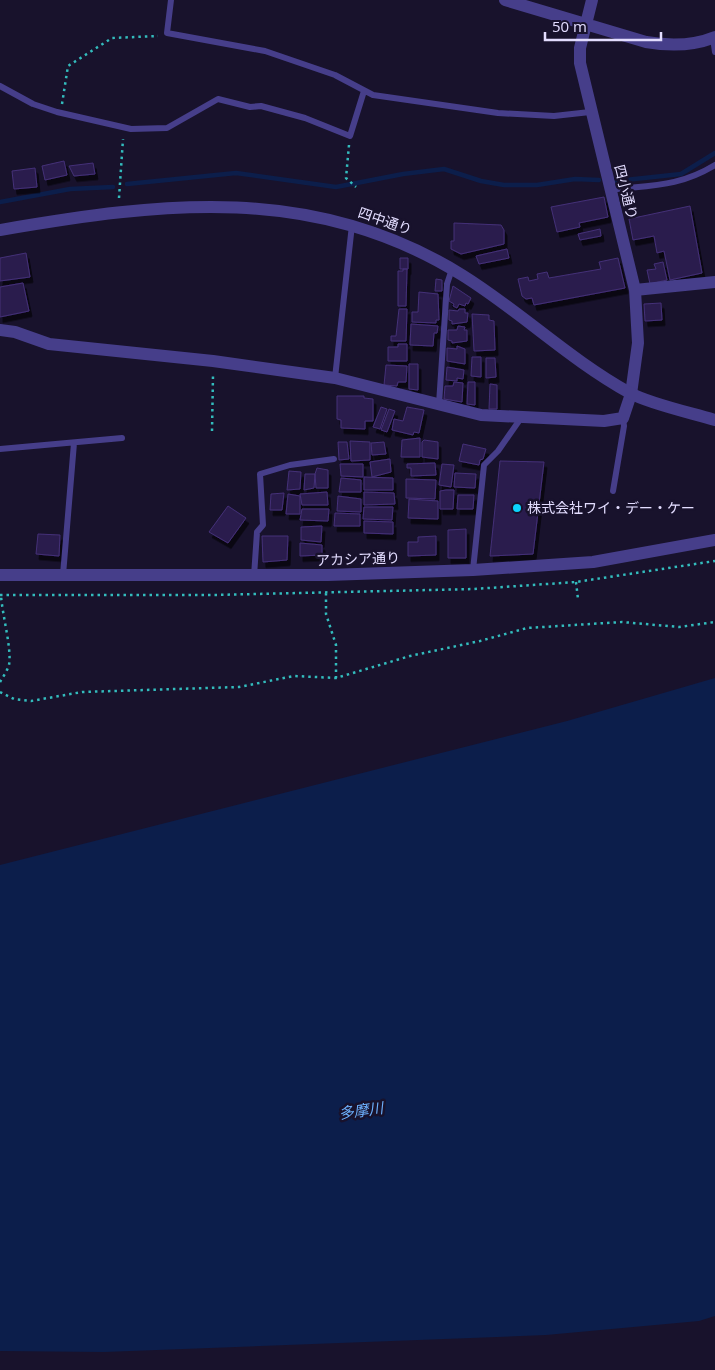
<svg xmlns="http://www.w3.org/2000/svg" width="715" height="1370" viewBox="0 0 715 1370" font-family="'Open Sans','Noto Sans JP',sans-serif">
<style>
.water{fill:#0c1e4b}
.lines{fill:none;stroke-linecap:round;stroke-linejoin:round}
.stream{stroke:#0c1e4b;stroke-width:4.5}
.building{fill:#2b1e4d;stroke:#443078;filter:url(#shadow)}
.path{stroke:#33bcbd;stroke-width:2.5;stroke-dasharray:2.5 4;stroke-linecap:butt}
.service{stroke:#463e8a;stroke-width:6}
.minor{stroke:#463e8a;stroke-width:12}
.tertiary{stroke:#463e8a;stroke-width:12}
.poi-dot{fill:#0cd3fc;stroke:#18122c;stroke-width:2}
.labels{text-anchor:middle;stroke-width:5;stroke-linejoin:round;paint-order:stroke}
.street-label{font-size:14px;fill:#e3ddff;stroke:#18122c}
.poi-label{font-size:14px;fill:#e3ddff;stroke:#18122c;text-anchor:start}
.water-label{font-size:15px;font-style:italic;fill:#6db0fd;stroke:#18122c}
</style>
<defs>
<filter id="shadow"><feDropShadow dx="3" dy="5.5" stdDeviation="0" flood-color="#0009"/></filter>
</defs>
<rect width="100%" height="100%" fill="#18122c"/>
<!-- water -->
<path class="water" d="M715 678V1316L699 1321 546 1335 104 1352 0 1351V865L567 721Z"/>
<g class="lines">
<!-- stream -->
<path class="stream" d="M616 181 681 174 715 153
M127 184 236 173 336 187 403 174 444 169 481 181 504 185H537L575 179 599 180
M0 202 70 189 113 187"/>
</g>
<!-- building -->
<path class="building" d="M64 161 67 175 45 180 42 166Z
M93 163 95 174 74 176 69 166Z
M35 168 37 187 14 189 12 171Z
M604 197 608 217 579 223 580 227 557 232 551 207Z
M690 206 702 273 670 280 664 251 657 253 654 236 633 240 629 219Z
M454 223 501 225 504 230V244L461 254 451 249V241H454Z
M600 229 601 236 580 240 578 234Z
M507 249 509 258 479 264 476 256Z
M26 253 30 277 0 281V258Z
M400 258H408V269H400Z
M618 258 625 288 534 305 532 298 526 299 522 296 518 279 528 277 529 281 538 279 537 274 547 272 549 278 601 269 599 262Z
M663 262 667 280 650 284 647 270 656 269 654 264Z
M403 269H407L406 306H398V271H403Z
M436 279 442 280V291H435Z
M23 283 29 311 0 317V287Z
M453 286 471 298 468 304 466 303 465 306 459 304 457 308 453 306 454 304 449 301Z
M419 292 438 294 439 320H436V323L412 322V312H418Z
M661 303 662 320 645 321 644 304Z
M399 309H407L406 341H391V336H396Z
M459 309H465V313H468L467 322 452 324V321L449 320V310L458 311Z
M472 314 489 315V320L494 321 495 350 474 351Z
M411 324 438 326 437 333H434L433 346 410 345Z
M458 326 465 327 464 330H467V341L452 343V341L448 340V330H457Z
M398 344H407V361H388V347H398Z
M457 346 465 349V364L447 361V348L457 349Z
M472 357H481V377L471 376Z
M486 358H495L496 377 486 378Z
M409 364H418V390L409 389Z
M386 365 407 366 406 382H398L397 386 384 385Z
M447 367 464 370 463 379 457 378V381L446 380Z
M454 382 463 383 462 402 444 399 445 386H453Z
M468 382H475V405L467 404Z
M490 384 497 385V409H489Z
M337 396H364V398L373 399V421H365V429L341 428V420L337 419Z
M381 407 387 409 380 429 373 427Z
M407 407 424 410 419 433 414 432 413 435 392 430 394 419 403 421Z
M389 409 395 411 387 432 381 430Z
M420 438V457H401L402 440Z
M424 440 438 442V459L422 457V442Z
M350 441 370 442V460L351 461Z
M338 442H347L349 459 339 460Z
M384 442 386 454 372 455 371 443Z
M463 444 486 449 483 459 480 460 479 465 459 461Z
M390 459 391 472 372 477 370 462Z
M500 461 544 462 533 554 490 556Z
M435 463 436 475 411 476V468H407V464Z
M340 464H363V477L341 476Z
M442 464 454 465 451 487 439 485Z
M317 468 328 470V488H316L315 474Z
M289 471 301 472 300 489 287 490Z
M455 473 476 474 475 488 454 487Z
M305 474H315L314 488 304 490Z
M364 477 393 478V490H364Z
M341 478 361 480V492H339Z
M406 479 436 480 435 499 406 498Z
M446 490H454L453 509H440V491Z
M327 492 328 505H302L300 494Z
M364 492 394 493 395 504 364 505Z
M284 493 282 510H270L271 494Z
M288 494 300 496V514H286Z
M458 495H474L473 509H457Z
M338 496 361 499V512L337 511Z
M409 499 438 501V519L408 518Z
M228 506 246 518 228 543 209 532Z
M364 507H393L392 520 363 519Z
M302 509H329L328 521 300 520Z
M335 513 360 514V526H334Z
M364 521 393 522V534L364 533Z
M322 526 321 542 301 540V527Z
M466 529V558H448V530Z
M38 534 60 535 59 556 36 554Z
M262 536H288L287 560 263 562Z
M436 536V555L408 556V542H418V537Z
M300 543 322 545V555L300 556Z"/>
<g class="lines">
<!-- path -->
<path class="path" d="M62 104 68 66 112 38 158 36
M349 145 346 178 356 187
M119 198 123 139
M212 431 213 375
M576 582 578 599
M326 593V614L336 645V678
M0 595H212L474 589 576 582 715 561
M0 682C3 677 7 671 9 665 12 649 2 614 1 595
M0 692 14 699 31 701 82 692 239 687 294 676 336 678 410 656 480 641 527 628 622 622 679 627 715 622"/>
<!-- service -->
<path class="service" d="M171 0 167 33 265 51 335 75 373 95 498 113 554 116 590 112
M713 38 715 52
M0 86 33 104 57 112 131 129 167 128 218 99 250 107 261 106 305 118 350 136 364 91
M610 190C651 185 679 187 715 165
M335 378 352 225
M439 404 447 284 452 269
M0 449 122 438
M613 491 624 426 623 418
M473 570 484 465 498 451 521 418
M63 575 74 443
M254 576 257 532 263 525 260 474 290 465 334 459"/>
<!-- minor -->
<path class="minor" d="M505 0 646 42C669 46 693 46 715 37
M635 290 715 282
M0 330 15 332 49 344 213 361 335 378 481 415 604 421 623 418 631 394 638 343 635 290 580 63V48L592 0"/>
<!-- tertiary -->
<path class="tertiary" d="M0 230C163 202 314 183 462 275 520 311 570 360 630 393 650 404 692 413 715 420
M0 575H328L473 570 593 562 715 540"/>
</g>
<!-- markers -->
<circle class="poi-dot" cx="517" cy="508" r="5"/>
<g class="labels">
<!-- street labels -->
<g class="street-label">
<text transform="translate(626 192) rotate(76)" y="5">四小通り</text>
<text transform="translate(385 221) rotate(19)" y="5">四中通り</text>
<text transform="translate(358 559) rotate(-2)" y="5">アカシア通り</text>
</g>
<!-- poi labels -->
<g class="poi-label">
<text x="527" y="513">株式会社ワイ・デー・ケー</text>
</g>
<!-- water labels -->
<g class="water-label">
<text transform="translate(361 1111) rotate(-8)" y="5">多摩川</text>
</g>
</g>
<!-- scale -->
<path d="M545 32v8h116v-8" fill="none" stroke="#e3ddff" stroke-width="2.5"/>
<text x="552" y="32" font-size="15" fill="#e3ddff" stroke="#18122c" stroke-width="4" paint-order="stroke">50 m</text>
</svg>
